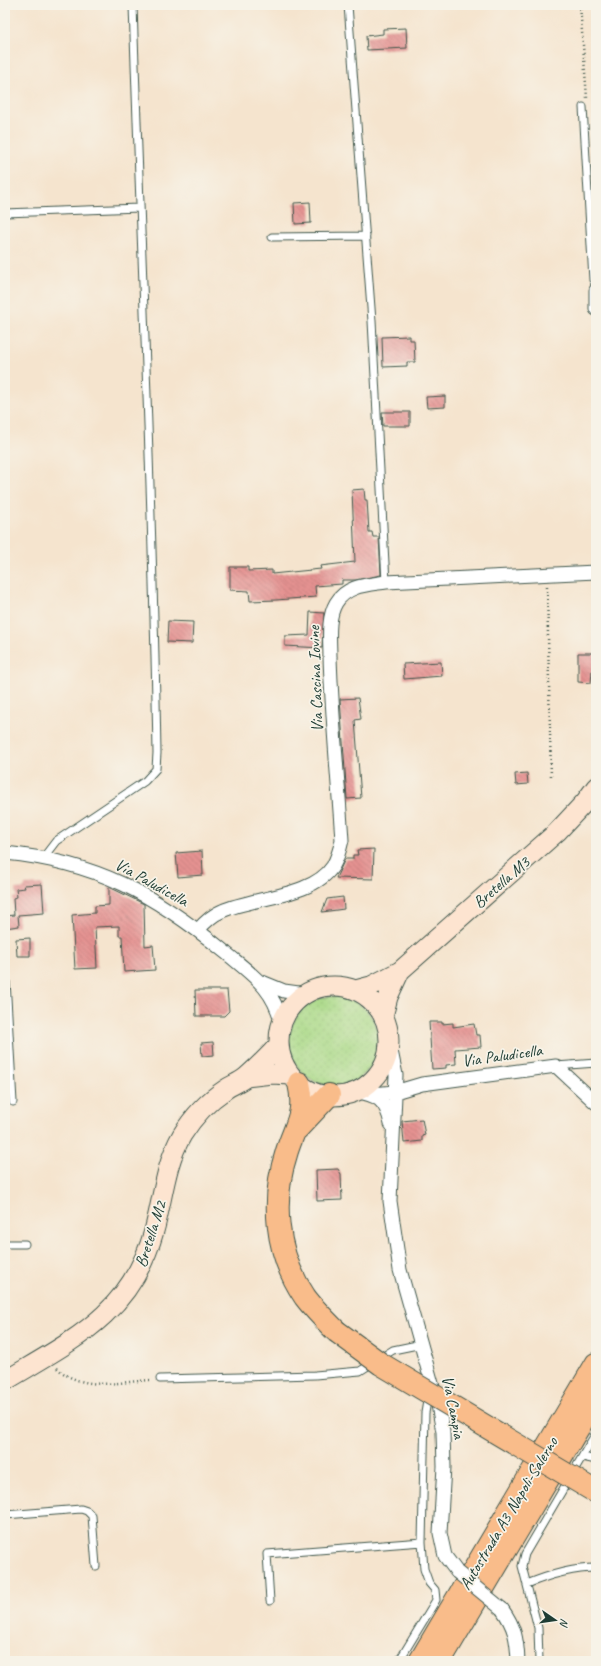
<svg xmlns="http://www.w3.org/2000/svg" width="601" height="1666" viewBox="0 0 601 1666" font-family="Caveat,sans-serif">
<style>
.grass{fill:url(#grass-dots);stroke:#648b5d}
.building{fill:url(#building-back-hatch)}
.lines{fill:none;stroke-linecap:round;stroke-linejoin:round}
.lane-casing{stroke:#3f564b;stroke-width:9}
.street-casing{stroke:#3f564b;stroke-width:15}
.secondary-casing{stroke:#3f564b;stroke-width:21}
.highway-casing{stroke:#3f564b;stroke-width:24}
.path{stroke:#3f564b;stroke-width:2.5;stroke-dasharray:1 3;stroke-linecap:butt}
.lane{stroke:#fff;stroke-width:7}
.street{stroke:#fff;stroke-width:13}
.secondary{stroke:#fde4d0;stroke-width:19}
.highway{stroke:#f9bc8a;stroke-width:22}
.street-bridge-casing{stroke:#3f564b;stroke-width:15;stroke-linecap:butt}
.highway-bridge-casing{stroke:#3f564b;stroke-width:24;stroke-linecap:butt}
.street-bridge{stroke:#fff;stroke-width:13}
.highway-bridge{stroke:#f9bc8a;stroke-width:22}
.labels{text-anchor:middle;stroke-width:3.5;stroke-linejoin:round;paint-order:stroke}
.street-label{font-size:17px;fill:#1f3d34;stroke:#f7f3e8}
</style>
<defs>
<pattern id="grass-dots" width="8" height="8" patternUnits="userSpaceOnUse"><rect width="8" height="8" fill="#a9d986"/><path d="M2 2h.1M6 6h.1" fill="none" stroke="#91bb74" stroke-width="1.8" stroke-linecap="round"/></pattern>
<pattern id="building-back-hatch" width="6" height="6" patternUnits="userSpaceOnUse"><rect width="6" height="6" fill="#e59291"/><path d="M-1 5l2 2M0 0l6 6M5-1l2 2" fill="none" stroke="#b97877"/></pattern>
</defs>
<rect width="100%" height="100%" fill="#f7f3e8"/>
<filter id="ink" filterUnits="userSpaceOnUse"><feTurbulence type="fractalNoise" baseFrequency=".025" numOctaves="2"/><feDisplacementMap in="SourceGraphic" scale="8" xChannelSelector="R" yChannelSelector="G"/><feConvolveMatrix kernelMatrix="1 2 1 2 8 2 1 2 1" color-interpolation-filters="sRGB"/></filter>
<filter id="wash" filterUnits="userSpaceOnUse"><feTurbulence type="fractalNoise" baseFrequency=".012" numOctaves="4" result="noise"/><feDisplacementMap in="SourceGraphic" scale="16" xChannelSelector="R" yChannelSelector="G"/><feGaussianBlur stdDeviation="0.9" result="paint"/><feColorMatrix in="noise" values="0 0 0 0 0 0 0 0 0 0 0 0 0 0 0 0 0 1.4 0 .05"/><feComposite in="paint" operator="in"/></filter>
<g filter="url(#wash)">
<rect width="100%" height="100%" fill="#f5e4ce"/>
<!-- grass -->
<path class="grass" d="M289 1041a45 45 0 1 1 90 0a45 45 0 1 1-90 0Z"/>
<g id="blocks">
<!-- building -->
<path class="building" d="M406 28 407 48 367 50 366 36 383 34V29Z
M310 202 311 223 295 224 294 203Z
M409 336V340H414L415 362H407V366L383 367 382 337Z
M445 396V407L427 408 426 397Z
M382 412H410V426H383Z
M364 489 365 500H367L369 532H372L373 537H379L381 575 355 580H342V584L315 586 316 597 276 600 250 601 249 591 230 590V567H248V571L272 570V574L321 569 320 566 355 562 352 490Z
M310 612 324 613 322 648 285 646V636L309 635Z
M168 621 193 622 192 643 167 642Z
M578 653H596V671H592L591 683 578 682Z
M441 662 442 676 404 679 403 664Z
M358 698 361 719 355 720 361 798 347 799 340 699Z
M527 773 528 784 516 785 515 774Z
M374 849 373 879 336 878 345 859H353V855H358L357 850Z
M202 851 203 875 178 877 176 853Z
M42 884 44 913 18 915 19 926 5 928V916L14 915 13 898 17 897 16 889 25 888 24 885Z
M109 887 144 904 145 946 153 945 155 970 124 972 122 936H119V926L95 927 97 968 75 969 72 915 95 913V906L109 905Z
M343 897 344 909 322 912 327 899Z
M30 938V956H17L16 939Z
M195 990H227L229 1011 224 1016H196Z
M429 1022H442V1024L453 1023V1027L474 1024 476 1035H480L481 1047 455 1049 456 1064 446 1065V1068L432 1069Z
M213 1042 214 1055 202 1056 201 1043Z
M422 1119 425 1135 422 1136V1141L404 1143 402 1121Z
M338 1169 341 1174 342 1200 317 1201 316 1170Z"/>
</g>
</g>
<g filter="url(#ink)">
<use href="#blocks" fill-opacity="0" stroke="#3f564b" stroke-width="1"/>
<g class="lines">
<!-- lane casing -->
<g class="lane-casing">
<path id="lane" d="M348 5 372 321 386 582
M583 107 593 280 596 286
M5 213 139 208
M272 237 366 236
M43 858 56 841 145 781 156 769 157 753C153 504 141 254 133 5
M5 963 13 1102
M556 1066 596 1063
M5 1244H25
M160 1379 315 1375 360 1371 393 1350 422 1344
M583 1457 596 1460
M5 1515 81 1509 87 1511 92 1516 96 1566
M527 1584C549 1575 571 1568 596 1568
M270 1601 267 1554 422 1542
M399 1661 436 1600 435 1590 429 1583 424 1569 422 1542 425 1413 428 1395
M539 1661 538 1628 522 1566 525 1554 596 1433"/>
</g>
<!-- street casing -->
<g class="street-casing">
<path id="street" d="M596 290V309
M5 853C97 862 154 894 225 952 252 975 273 987 282 1024
M198 930C205 922 212 915 222 911 254 897 313 897 333 866 338 857 340 849 342 840 338 779 332 718 330 657 330 641 327 618 336 603 347 585 367 585 386 582L596 572
M262 982 284 991 306 994
M389 1041 396 1075 390 1201 400 1270 438 1405 443 1432 444 1467 440 1533 445 1556 457 1572
M354 1091C377 1095 386 1099 391 1124
M372 1094 395 1092 422 1084 556 1066 596 1103
M502 1609C515 1627 517 1639 518 1661"/>
</g>
<!-- secondary casing -->
<g class="secondary-casing">
<path id="secondary" d="M279 1041a55 55 0 1 1 110 0a55 55 0 1 1-110 0Z
M356 990 371 986 400 971 557 832 585 802 596 787
M383 1016 388 997 400 971
M246 1077 272 1074 291 1075
M5 1381C73 1340 131 1314 154 1231 163 1199 165 1164 182 1135 193 1117 208 1101 226 1089 232 1085 240 1082 246 1077 258 1067 268 1056 279 1045"/>
</g>
<!-- highway casing -->
<g class="highway-casing">
<path id="highway" d="M299 1083C306 1114 296 1123 287 1151 271 1200 275 1253 305 1297 314 1309 325 1320 336 1331
M297 1129 329 1095
M420 1661 596 1364
M440 1661 596 1398"/>
</g>
<!-- path -->
<path class="path" d="M580 5 587 98
M547 587 551 778
M57 1368C83 1392 118 1382 151 1380"/>
<!-- lane -->
<use href="#lane" class="lane"/>
<!-- street -->
<use href="#street" class="street"/>
<!-- secondary -->
<use href="#secondary" class="secondary"/>
<!-- highway -->
<use href="#highway" class="highway"/>
<!-- street-bridge casing -->
<g class="street-bridge-casing">
<path id="street-bridge" d="M457 1572 502 1609"/>
</g>
<!-- highway-bridge casing -->
<g class="highway-bridge-casing">
<path id="highway-bridge" d="M336 1331 381 1364 596 1492"/>
</g>
<!-- street-bridge -->
<use href="#street-bridge" class="street-bridge"/>
<!-- highway-bridge -->
<use href="#highway-bridge" class="highway-bridge"/>
</g>
</g>
<g class="labels">
<!-- street labels -->
<g class="street-label">
<text transform="translate(315 679) rotate(-92)" y="6">Via Cascina Iovine</text>
<text transform="translate(152 882) rotate(29)" y="6">Via Paludicella</text>
<text transform="translate(501 882) rotate(-41)" y="6">Bretella M3</text>
<text transform="translate(502 1055) rotate(-8)" y="6">Via Paludicella</text>
<text transform="translate(150 1234) rotate(-72)" y="6">Bretella M2</text>
<text transform="translate(454 1407) rotate(79)" y="6">Via Campia</text>
<text transform="translate(508 1513) rotate(-59)" y="6">Autostrada A3 Napoli-Salerno</text>
</g>
</g>
<!-- margin -->
<rect width="601" height="1666" fill="none" stroke="#f7f3e8" stroke-width="20"/>
<!-- north arrow -->
<g transform="translate(555 1620) rotate(103)" stroke="#f7f3e8" stroke-width="3" paint-order="stroke">
<path d="M0-3L7 15L0 10L-7 15Z" fill="#1f3d34"/>
<text y="-6" font-size="11" font-weight="bold" text-anchor="middle" fill="#1f3d34">N</text>
</g>
</svg>
